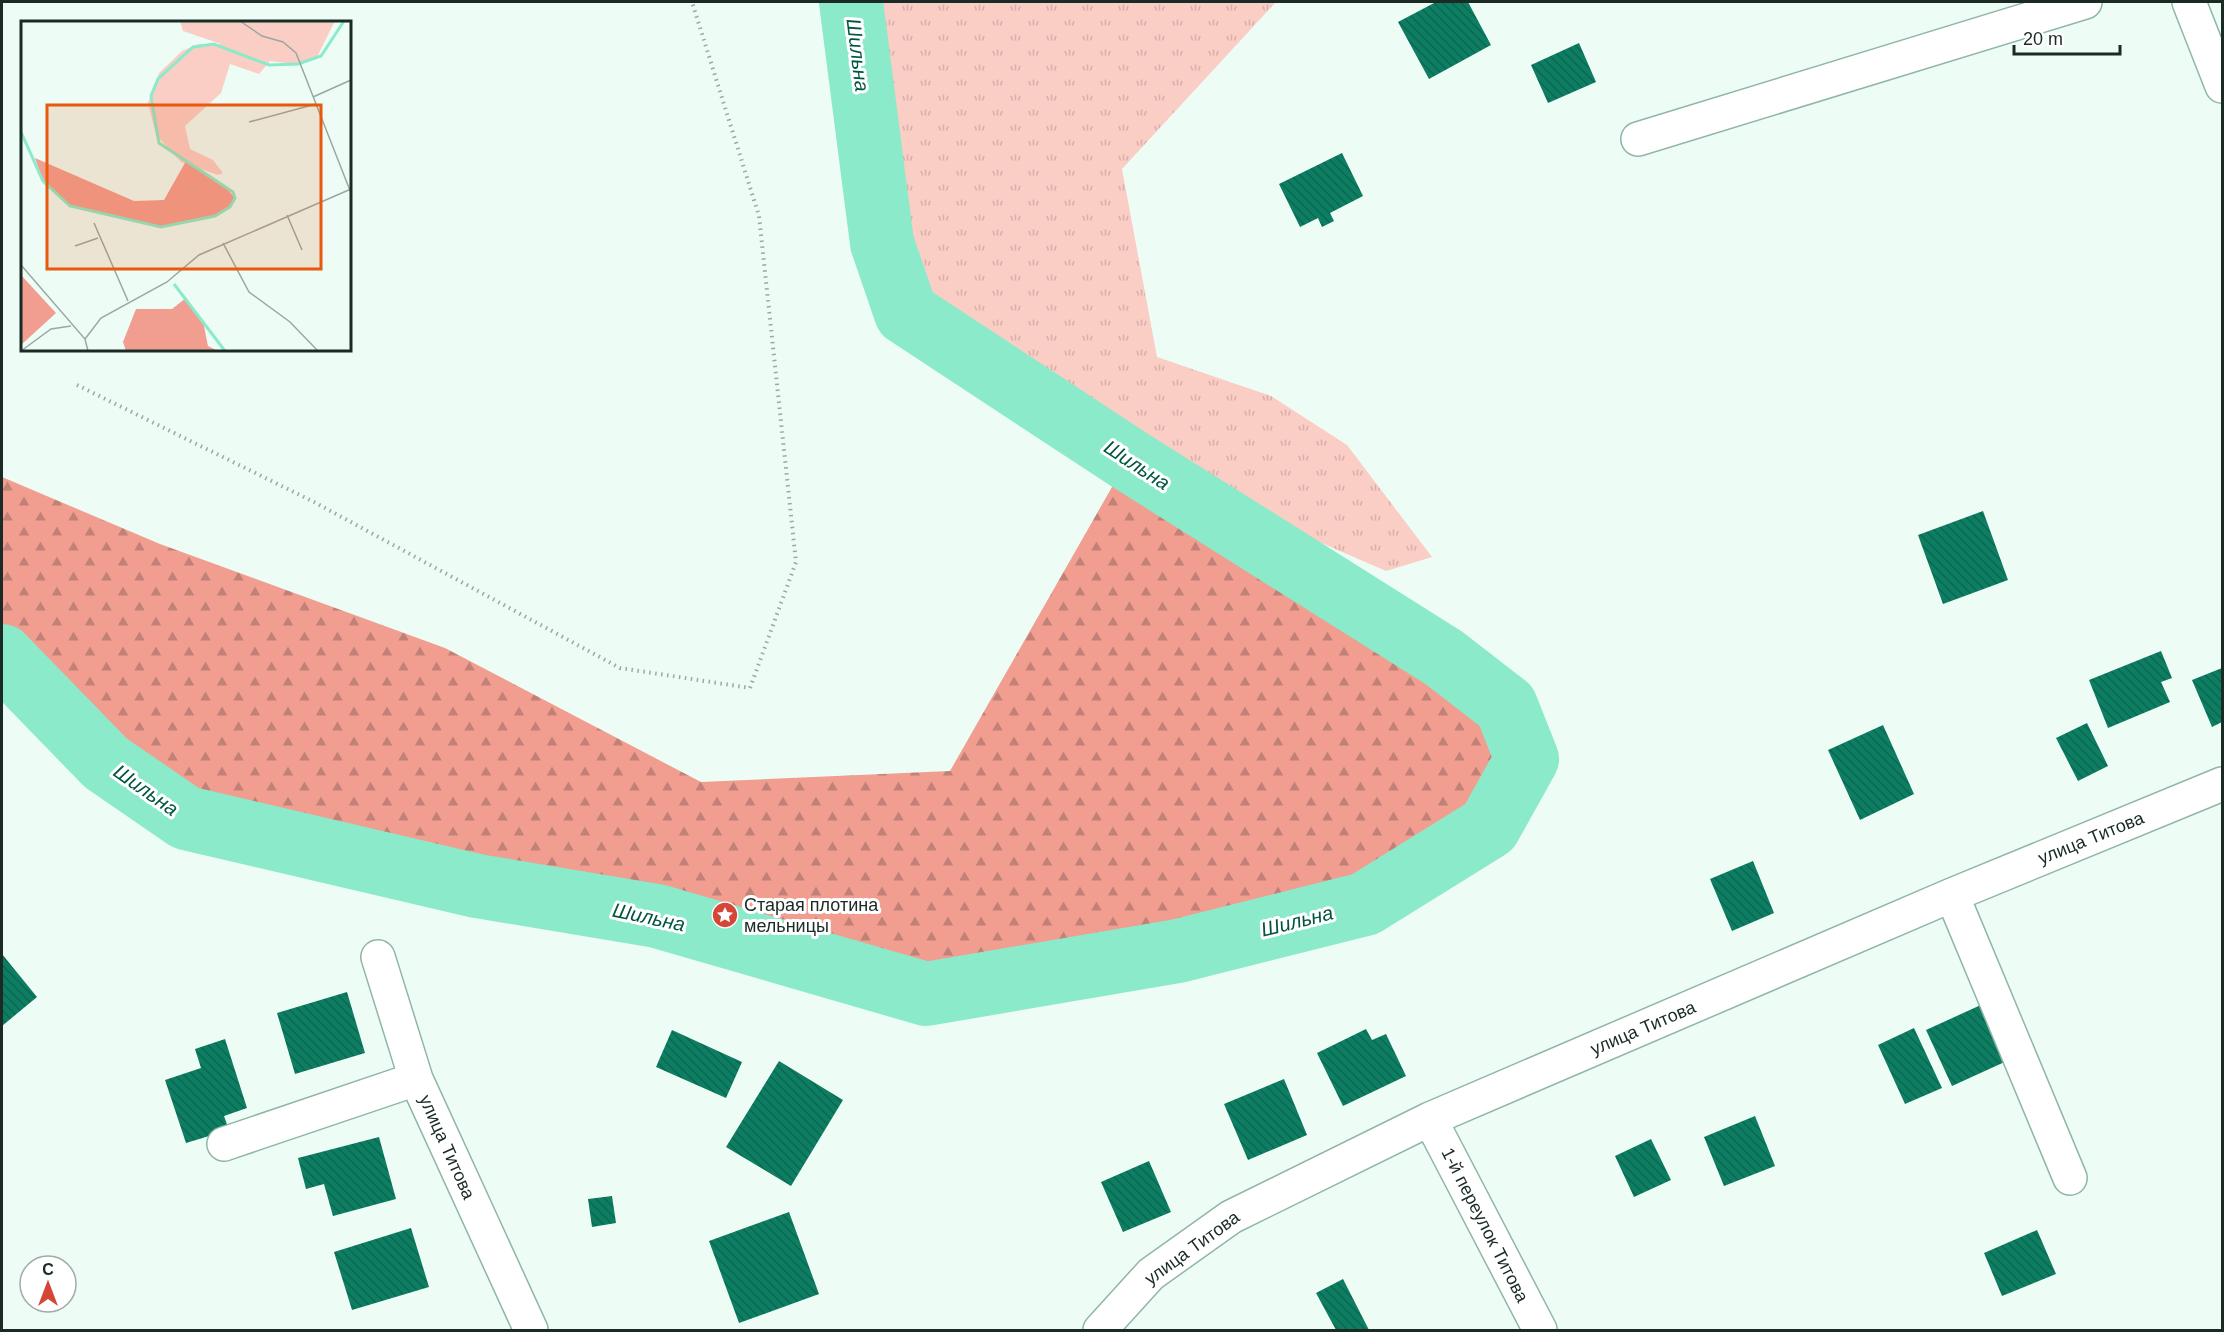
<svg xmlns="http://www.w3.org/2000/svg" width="2224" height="1332" viewBox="0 0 2224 1332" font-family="Helvetica,sans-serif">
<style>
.grass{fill:url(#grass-tufts)}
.forest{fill:url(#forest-firs)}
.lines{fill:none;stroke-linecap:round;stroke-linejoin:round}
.river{stroke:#8beac9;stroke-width:64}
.building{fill:url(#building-back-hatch)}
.minor-casing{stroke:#8fb6a7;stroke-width:36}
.path{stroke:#99a9a3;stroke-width:4;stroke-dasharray:1.5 4.5;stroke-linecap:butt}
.minor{stroke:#fff;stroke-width:33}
.labels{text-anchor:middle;stroke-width:6;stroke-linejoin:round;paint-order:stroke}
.street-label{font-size:18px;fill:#1a2a24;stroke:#fff}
.poi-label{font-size:18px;fill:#1a2a24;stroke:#fff;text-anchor:start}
.water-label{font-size:20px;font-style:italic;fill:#015541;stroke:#fff}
.inset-river{fill:none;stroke:#8beac9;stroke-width:3}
.inset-road{fill:none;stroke:#99a9a2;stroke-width:1.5}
.view{fill:#e8590c;fill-opacity:0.15;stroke:#e8590c;stroke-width:3}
.inset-edge{fill:none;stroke:#1a2a24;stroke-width:3}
</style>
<defs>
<pattern id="grass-tufts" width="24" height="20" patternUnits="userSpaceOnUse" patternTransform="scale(1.5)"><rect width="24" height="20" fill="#facdc5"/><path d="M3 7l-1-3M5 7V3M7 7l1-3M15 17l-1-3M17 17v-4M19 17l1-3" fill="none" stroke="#d6b0a9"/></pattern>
<pattern id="forest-firs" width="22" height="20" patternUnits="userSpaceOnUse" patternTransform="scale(1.5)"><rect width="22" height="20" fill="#f19e91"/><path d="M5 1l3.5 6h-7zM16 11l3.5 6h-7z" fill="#c28176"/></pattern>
<pattern id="building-back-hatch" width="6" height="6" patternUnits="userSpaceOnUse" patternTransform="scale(1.5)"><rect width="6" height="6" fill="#0d7e62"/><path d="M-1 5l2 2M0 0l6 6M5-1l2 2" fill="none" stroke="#0c6751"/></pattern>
</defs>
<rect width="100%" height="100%" fill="#edfdf6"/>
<!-- grass -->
<path class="grass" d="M826 2H1276L1122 169 1157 357 1271 396 1347 445 1432 557 1386 571 1128 459 1084 467 882 243Z"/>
<!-- forest -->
<path class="forest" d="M1128 459 1444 658 1506 706 1527 759 1489 827 1365 904 1178 951 926 994 657 916 477 886 186 818 106 763 2 656V477L160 544 445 648 701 782 950 771Z"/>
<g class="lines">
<!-- river -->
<path class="river" d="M2 656 106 763 186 818 477 886 657 916 926 994 1178 951 1365 904 1489 827 1527 759 1506 706 1444 658 1128 459 906 313 882 243 851 2"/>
</g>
<!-- building -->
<path class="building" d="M1436 2H1468L1491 45 1429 79 1398 22Z
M1579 43 1596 82 1548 103 1531 65Z
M1342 153 1363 196 1330 213 1334 221 1322 227 1318 218 1300 227 1279 184Z
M1983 511 2008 580 1943 604 1918 535Z
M2161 651 2172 678 2161 682 2170 702 2108 728 2089 680Z
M2222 668V722L2212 727 2192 680Z
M2087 723 2108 766 2078 781 2056 738Z
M1883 725 1914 794 1860 820 1828 750Z
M1753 861 1774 913 1732 931 1710 879Z
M2 954 37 997 2 1026Z
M347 992 365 1053 295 1074 277 1013Z
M1983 1004 2009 1060 1952 1086 1926 1030Z
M1914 1028 1942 1088 1905 1104 1878 1045Z
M1366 1029 1372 1040 1386 1034 1406 1076 1343 1106 1317 1053Z
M672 1030 742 1062 726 1098 656 1067Z
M225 1039 247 1108 224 1116 229 1130 186 1143 165 1080 201 1068 195 1049Z
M779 1061 843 1100 791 1186 726 1147Z
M1284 1079 1307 1135 1248 1160 1224 1104Z
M1755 1116 1775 1166 1724 1186 1704 1137Z
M379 1137 396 1199 333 1216 324 1184 306 1189 298 1158Z
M1651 1139 1671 1180 1634 1197 1615 1156Z
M1149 1161 1171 1212 1123 1232 1101 1182Z
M612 1196 616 1223 592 1227 588 1199Z
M789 1212 819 1294 739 1323 709 1241Z
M411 1228 429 1287 352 1310 334 1252Z
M2037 1230 2056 1274 2002 1296 1984 1253Z
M1343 1279 1369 1330H1336L1316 1293Z"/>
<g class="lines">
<!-- minor casing -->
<g class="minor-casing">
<path id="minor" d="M2189 2 2222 86
M1638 139 2085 2
M1952 895 2070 1178
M378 957 416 1079 531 1330
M1430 1119 1540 1330
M224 1144 416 1079
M1100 1330 1151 1274 1231 1217 1430 1119 1952 895 2222 784"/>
</g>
<!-- path -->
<path class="path" d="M77 385 314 502 620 668 750 688 796 562 759 216 692 2"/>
<!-- minor -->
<use href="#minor" class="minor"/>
</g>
<!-- icons -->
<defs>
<g id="sight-disc" transform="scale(1.35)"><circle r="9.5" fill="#d44637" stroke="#fff"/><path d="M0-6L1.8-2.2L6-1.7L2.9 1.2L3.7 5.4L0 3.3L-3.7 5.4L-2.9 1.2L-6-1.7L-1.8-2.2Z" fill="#fff"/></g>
</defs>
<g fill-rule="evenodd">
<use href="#sight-disc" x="725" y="915"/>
</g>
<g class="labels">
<!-- street labels -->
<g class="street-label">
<text transform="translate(2091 838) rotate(-22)" y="6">улица Титова</text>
<text transform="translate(1643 1028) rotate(-23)" y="6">улица Титова</text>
<text transform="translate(447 1147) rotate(66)" y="6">улица Титова</text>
<text transform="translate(1485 1225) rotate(63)" y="6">1-й переулок Титова</text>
<text transform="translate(1192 1248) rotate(-36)" y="6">улица Титова</text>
</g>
<!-- poi labels -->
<g class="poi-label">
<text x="744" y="911">Старая плотина<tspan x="744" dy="21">мельницы</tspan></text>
</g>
<!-- water labels -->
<g class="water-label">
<text transform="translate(858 55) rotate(83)" y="7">Шильна</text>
<text transform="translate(1137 465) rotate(33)" y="7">Шильна</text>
<text transform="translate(146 790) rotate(35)" y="7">Шильна</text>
<text transform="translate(649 917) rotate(12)" y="7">Шильна</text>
<text transform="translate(1297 921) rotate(-14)" y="7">Шильна</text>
</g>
</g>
<!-- overview -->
<g transform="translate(21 21)">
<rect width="330" height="330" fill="#edfdf6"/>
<path d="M159 0H314L296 36 272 43 249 40 238 53 209 43 200 72 164 105 169 128 192 139 202 152 197 154 160 141 135 114 127 82 138 52 161 30 178 23H200L162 10Z" fill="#facdc5"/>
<path d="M14 137 113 180 143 179 165 140 204 165 214 177 209 186 194 195 140 206 49 185 22 160ZM0 254 35 292 0 324ZM165 277 182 300 187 325 197 330H105L102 321 115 288H151Z" fill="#f19e91"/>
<path class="inset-river" d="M0 111 22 160 49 185 140 206 194 195 209 186 214 177 212 171 138 122 130 75 137 58 172 26 193 23 248 44 277 43 300 35 323 0M153 263 204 330"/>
<path class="inset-road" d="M219 0 241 15 262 21 275 32 330 172M292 76 330 59M228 101 295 83M266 194 281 229M73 202 107 280M202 222 228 271 269 301 297 330M54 225 77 217M0 244 64 318 67 330M64 318 80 297 146 261 178 234 330 168M0 330 30 308 50 305"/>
<path class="view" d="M26 84H300V248H26Z"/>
<rect width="330" height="330" class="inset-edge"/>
</g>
<!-- border -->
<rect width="2224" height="1332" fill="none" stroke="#1a2a24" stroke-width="6"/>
<!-- north arrow -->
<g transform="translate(48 1284)"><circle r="28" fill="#ffffff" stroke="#a3aaa7" stroke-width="1.5"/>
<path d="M0-4.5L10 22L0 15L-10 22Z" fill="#d44637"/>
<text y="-9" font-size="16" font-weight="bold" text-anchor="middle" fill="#1a2a24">С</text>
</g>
<!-- scale -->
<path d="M2014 45v9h106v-9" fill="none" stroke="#1a2a24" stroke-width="3"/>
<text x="2023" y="45" font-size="18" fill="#1a2a24" stroke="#ffffff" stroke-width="4.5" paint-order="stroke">20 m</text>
</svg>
